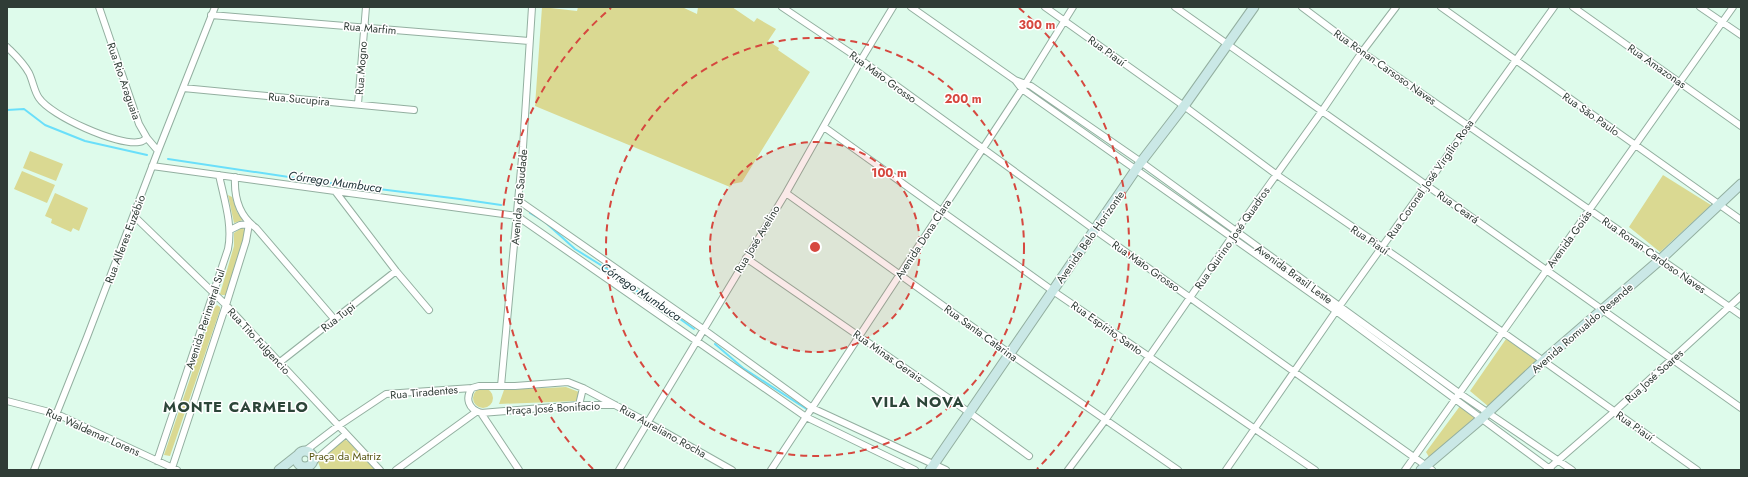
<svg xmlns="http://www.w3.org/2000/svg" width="1748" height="477" viewBox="0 0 1748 477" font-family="Jost,sans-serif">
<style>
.green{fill:#dad992}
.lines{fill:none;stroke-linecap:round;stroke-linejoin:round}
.stream{stroke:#6adffa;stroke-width:2}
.street-casing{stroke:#93afa0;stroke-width:8}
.secondary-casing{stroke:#93afa0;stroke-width:11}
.street{stroke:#fff;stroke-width:6}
.secondary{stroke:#cae8e6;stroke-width:9}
.ring{fill:none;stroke:#d6483f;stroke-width:2;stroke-dasharray:7 5}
.labels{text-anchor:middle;stroke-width:3;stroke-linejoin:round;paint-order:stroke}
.street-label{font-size:11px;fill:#303c36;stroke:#fff}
.park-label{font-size:11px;fill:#595715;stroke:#fff}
.water-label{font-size:12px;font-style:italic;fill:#192e33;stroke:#fff}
.district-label{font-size:15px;font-weight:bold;letter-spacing:1px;fill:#2c4538;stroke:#fff}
.centre{fill:#d6483f;stroke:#fff;stroke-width:2}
.ring-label{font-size:12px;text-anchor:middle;font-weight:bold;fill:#d6483f;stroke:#fff;stroke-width:3;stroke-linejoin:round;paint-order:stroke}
</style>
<rect width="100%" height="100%" fill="#defbeb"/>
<!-- green -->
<path class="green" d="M542 7 577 11 578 7H682L697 14 698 7H732L754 22 757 18 776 29 768 41 779 48 778 50 810 72 742 182 732 184 730 187 535 106Z
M30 151 63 164 56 181 23 168Z
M22 171 55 185 47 203 14 189Z
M1663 175 1711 205 1660 252 1629 227Z
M55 193 88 208 79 231 73 228 71 232 51 223 52 219 45 216Z
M228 195 232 197 237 212 243 220 234 223Z
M243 227C249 240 230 281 226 295H222L220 294 234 246V233Z
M217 305 220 307V310L170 456 164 455 214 308Z
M1506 339 1539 361 1489 407 1470 391Z
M566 387 579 392 577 401 499 404 504 390Z
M473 398a10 10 0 1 1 20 0a10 10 0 1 1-20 0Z
M1460 406 1477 418 1431 457H1429L1426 452Z
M344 439 349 442 376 470H321L318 462Z"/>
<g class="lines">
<!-- stream -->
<path class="stream" d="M7 110 24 109 45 125 85 141 147 155
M168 159 322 182 460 199 501 205
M530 213 545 222 575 249 612 272 650 301 662 306 694 329
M715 344 743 368 808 410"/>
<!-- street casing -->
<g class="street-casing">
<path id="street" d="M99 7 139 124 147 138 158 151
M782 7 861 60 1095 230 1432 470
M911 7 1015 80 1031 86 1141 162 1459 393 1572 470
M1045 7 1184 106 1277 175 1404 262 1697 470
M1175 7 1741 408
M1302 7 1362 52 1741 315
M1441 7 1741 220
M1573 7 1741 126
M1700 7 1741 35
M211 15 529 41
M7 47C15 55 23 62 29 73 33 81 34 91 39 98 51 116 118 146 139 142 142 142 144 140 147 138
M1015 80 1022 89 1336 311 1551 470
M183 88 414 110
M358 104 366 7
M824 127 1053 291 1315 470
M152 166 517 216 806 417 915 470
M235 177C234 197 239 216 256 228L335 320
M335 191 396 271 429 310
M786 193 1009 353 1178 470
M518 200 703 329 812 408 946 470
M134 216 226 305 380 470
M230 230 240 225 249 224
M746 258 970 413 1029 456
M280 362 396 271
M501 386 523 147 532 7
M7 401 57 414 177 470
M579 405 583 388
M615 405H579L481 413C468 409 465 398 472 388L479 386H515L568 382 583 388 647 422 732 470
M481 413 519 470
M305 451 338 426 386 394 472 388
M157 461 228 249C233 225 224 199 219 175
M314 461 346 434
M172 468 226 305 246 241 249 224
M34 470 87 337 158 151 215 7
M396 470 476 412
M619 470 786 193 861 60 893 7
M771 470 1024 86 1073 7
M1068 470 1106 419 1236 231 1322 111 1362 52 1396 7
M1226 470 1336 311 1554 7
M1405 470 1733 7
M1547 470 1615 411 1741 296"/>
</g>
<!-- secondary casing -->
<g class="secondary-casing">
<path id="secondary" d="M297 459a8 8 0 1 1 16 0a8 8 0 1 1-16 0Z
M279 470 298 455
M930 470 1141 162 1184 106 1254 7
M1421 470 1481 419 1543 361 1661 259 1741 184"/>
</g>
<!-- street -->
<use href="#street" class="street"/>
<!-- secondary -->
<use href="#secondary" class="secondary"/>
</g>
<!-- distance rings -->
<circle cx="815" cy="247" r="105" fill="#d6483f" fill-opacity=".12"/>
<g class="ring">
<circle cx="815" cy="247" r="105"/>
<circle cx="815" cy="247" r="209"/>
<path d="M593 469A314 314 0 0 1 611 8M1019 8A314 314 0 0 1 1037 469"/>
</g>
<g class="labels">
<!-- street labels -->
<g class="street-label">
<text transform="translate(370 28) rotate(5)" y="4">Rua Marfim</text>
<text transform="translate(1107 51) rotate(36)" y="4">Rua Piauí</text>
<text transform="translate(1657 66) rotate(35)" y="4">Rua Amazonas</text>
<text transform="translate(1385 67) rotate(35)" y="4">Rua Ronan Carsoso Naves</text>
<text transform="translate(361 68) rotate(-86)" y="4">Rua Mogno</text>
<text transform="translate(883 77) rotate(36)" y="4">Rua Mato Grosso</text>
<text transform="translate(124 81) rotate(71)" y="4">Rua Rio Araguaia</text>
<text transform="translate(299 99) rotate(5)" y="4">Rua Sucupira</text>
<text transform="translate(1591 114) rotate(35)" y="4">Rua São Paulo</text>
<text transform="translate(1430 179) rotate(-55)" y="4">Rua Coronel José Virgílio Rosa</text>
<text transform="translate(519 197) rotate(-85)" y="4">Avenida da Saudade</text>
<text transform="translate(1458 207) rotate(35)" y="4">Rua Ceará</text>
<text transform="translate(1090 237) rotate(-55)" y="4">Avenida Belo Horizonte</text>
<text transform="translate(1232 238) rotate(-55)" y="4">Rua Quirino José Quadros</text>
<text transform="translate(125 239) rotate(-69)" y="4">Rua Alferes Euzébio</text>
<text transform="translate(757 239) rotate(-59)" y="4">Rua José Avelino</text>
<text transform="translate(923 239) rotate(-57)" y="4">Avenida Dona Clara</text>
<text transform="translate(1569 239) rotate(-54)" y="4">Avenida Goiás</text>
<text transform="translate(1370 240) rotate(34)" y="4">Rua Piauí</text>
<text transform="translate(1654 255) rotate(35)" y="4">Rua Ronan Cardoso Naves</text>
<text transform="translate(1146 266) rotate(35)" y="4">Rua Mato Grosso</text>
<text transform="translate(1294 274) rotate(36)" y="4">Avenida Brasil Leste</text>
<text transform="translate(338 317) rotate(-38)" y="4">Rua Tupi</text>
<text transform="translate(205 319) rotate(-72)" y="4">Avenida Perimetral Sul</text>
<text transform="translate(1107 328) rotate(35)" y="4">Rua Espírito Santo</text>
<text transform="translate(1582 328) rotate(-41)" y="4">Avenida Romualdo Resende</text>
<text transform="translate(981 333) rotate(36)" y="4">Rua Santa Catarina</text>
<text transform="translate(259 341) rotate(47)" y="4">Rua Tito Fulgencio</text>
<text transform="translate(888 356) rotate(35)" y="4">Rua Minas Gerais</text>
<text transform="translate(1654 376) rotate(-42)" y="4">Rua José Soares</text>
<text transform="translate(424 392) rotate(-5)" y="4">Rua Tiradentes</text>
<text transform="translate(553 408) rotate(-3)" y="4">Praça José Bonifacio</text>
<text transform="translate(1635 426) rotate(35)" y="4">Rua Piauí</text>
<text transform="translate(663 431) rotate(29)" y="4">Rua Aureliano Rocha</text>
<text transform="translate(93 432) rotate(24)" y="4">Rua Waldemar Lorens</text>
</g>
<!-- park labels -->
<g class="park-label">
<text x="345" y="460">Praça da Matriz</text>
</g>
<!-- water labels -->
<g class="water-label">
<text transform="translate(335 182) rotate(8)" y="4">Córrego Mumbuca</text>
<text transform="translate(641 292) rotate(34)" y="4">Córrego Mumbuca</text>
</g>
<!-- district labels -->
<g class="district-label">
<text x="918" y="407">VILA NOVA</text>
<text x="236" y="412">MONTE CARMELO</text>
</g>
</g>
<circle cx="815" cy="247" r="6" class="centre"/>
<g class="ring-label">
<text x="1037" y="29">300 m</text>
<text x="963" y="103">200 m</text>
<text x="889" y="177">100 m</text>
</g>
<!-- border -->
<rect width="1748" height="477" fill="none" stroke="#303c36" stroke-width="16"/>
</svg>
